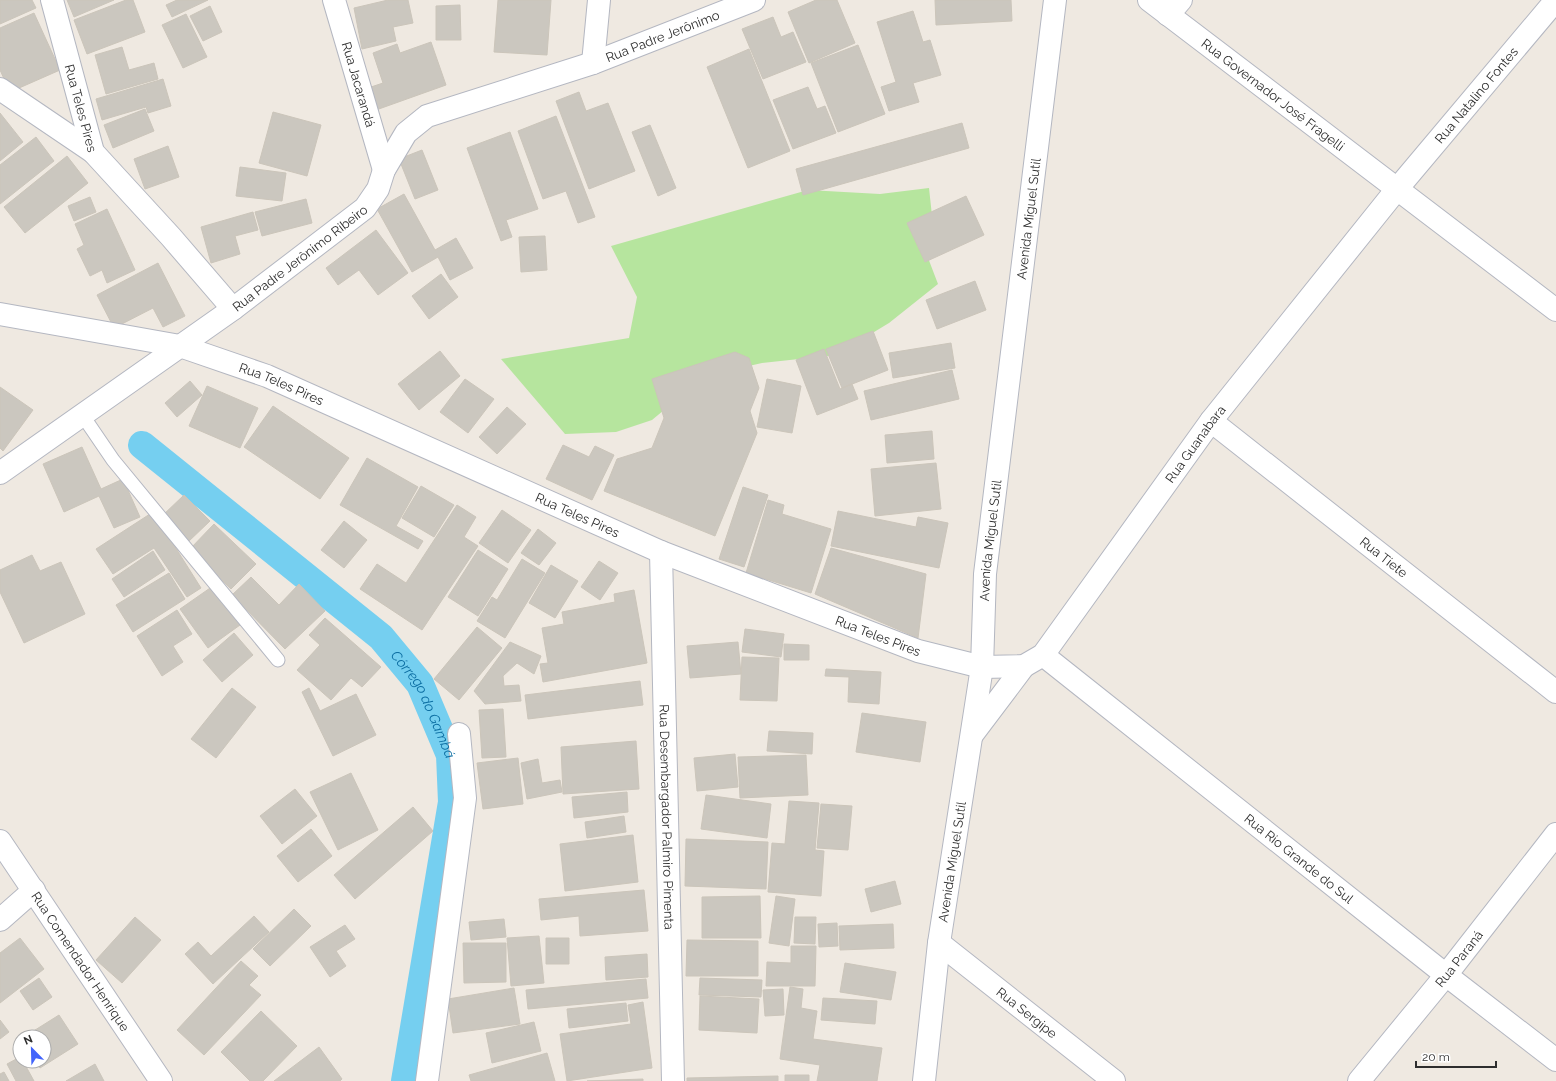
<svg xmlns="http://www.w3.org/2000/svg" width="1556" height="1081" viewBox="0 0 1556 1081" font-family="Raleway,sans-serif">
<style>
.green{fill:#b6e59e}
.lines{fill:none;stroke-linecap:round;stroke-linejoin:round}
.canal{stroke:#75cff0;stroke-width:28}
.building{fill:#cbc7bf;stroke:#cbc5ba}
.service-casing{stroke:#b4b7c1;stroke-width:15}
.minor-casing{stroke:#b4b7c1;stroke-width:24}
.tertiary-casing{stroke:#b4b7c1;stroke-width:24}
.secondary-casing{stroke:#b4b7c1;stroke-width:24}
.service{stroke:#fff;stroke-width:13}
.minor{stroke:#fff;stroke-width:22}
.tertiary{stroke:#fff;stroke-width:22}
.secondary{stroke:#fff;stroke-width:22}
.labels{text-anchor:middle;stroke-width:3;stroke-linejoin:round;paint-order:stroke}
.street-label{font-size:13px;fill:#2e2e2e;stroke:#fff}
.water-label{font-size:14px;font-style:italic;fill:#0d6fa3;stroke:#fff}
</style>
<rect width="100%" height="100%" fill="#efe9e1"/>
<!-- green -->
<path class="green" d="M929 188 933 225 925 250 938 284 889 323 836 355 762 363 705 376 652 420 616 432 565 434 501 359 629 338 637 297 611 246 808 190 880 194Z"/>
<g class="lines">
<!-- canal -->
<path class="canal" id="s1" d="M142 445 381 637 420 684 450 755 452 802 405 1081"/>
</g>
<!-- building -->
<path class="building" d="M0 0H32L36 8 0 24Z
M67 0H114L74 17Z
M126 0H133L145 32 87 54 74 20Z
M177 0H208L172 17 166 5Z
M388 0H408L413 23 393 27 396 41 362 49 354 8Z
M498 0H551L547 55 494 52Z
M816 0H837L855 43 809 63 788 12Z
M935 0H1011L1012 21 936 25Z
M460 5 461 40H436V6Z
M210 6 222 32 203 41 190 16Z
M913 11 923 42 930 40 941 75 913 83 919 102 889 111 881 87 896 82 877 22Z
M34 13 60 70 10 92 0 70V28Z
M186 14 207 57 183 68 162 25Z
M773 17 781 37 793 32 806 62 763 79 742 29Z
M431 42 446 85 376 110 368 88 383 83 373 53 397 44 400 53Z
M858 45 885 114 838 132 811 63Z
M122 47 129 70 154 63 158 79 106 94 95 55Z
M749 49 790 151 748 168 707 67Z
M163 79 171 106 148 113 146 107 102 120 96 99Z
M808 87 817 109 825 106 836 133 793 149 773 100Z
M579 92 586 111 608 103 635 171 589 189 556 101Z
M145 109 154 131 113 148 104 125Z
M273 112 321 125 307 176 259 163Z
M0 113 23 142 0 161Z
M556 116 595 217 578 223 566 191 543 199 518 131Z
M962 123 969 148 803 195 796 169Z
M650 125 676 188 658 196 632 132Z
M510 132 538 209 506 220 512 237 501 241 467 148Z
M36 137 54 161 0 204V165Z
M168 146 179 177 145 189 134 159Z
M422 150 438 190 415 199 399 159Z
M67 156 88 183 25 233 4 207Z
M240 167 286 173 282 201 236 196Z
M404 194 435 250 456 238 473 268 450 280 438 257 412 272 377 209Z
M966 196 984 235 925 262 907 223Z
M90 197 96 212 74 221 68 206Z
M306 199 312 223 262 236 255 212Z
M107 209 135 270 107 283 102 270 90 276 77 249 84 245 75 224Z
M253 212 258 230 235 236 240 254 211 263 201 227Z
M376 230 408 273 378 295 359 270 338 285 326 268Z
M545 236 547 270 521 272 519 237Z
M158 263 185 316 163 327 153 308 114 328 97 295Z
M441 274 458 297 429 319 412 296Z
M975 281 986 310 937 329 926 300Z
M873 331 888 370 842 388 826 349Z
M951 343 955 368 893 378 889 353Z
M824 349 840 389 852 384 858 399 817 415 796 360Z
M440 351 460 376 419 410 398 384Z
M735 352 749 358 759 388 750 411 757 433 715 536 604 491 617 459 652 448 664 418 652 379Z
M952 370 959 399 871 420 864 391Z
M465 379 494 399 468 433 440 412Z
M767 379 801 386 792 433 757 427Z
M190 381 202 395 177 417 165 403Z
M207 386 258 408 240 448 189 426Z
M0 387 33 410 3 451 0 448Z
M273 406 349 458 320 499 244 447Z
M507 407 526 424 497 454 479 437Z
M932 431 934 459 887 463 885 435Z
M563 445 589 457 595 446 614 455 592 500 546 479Z
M82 447 101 489 123 479 140 517 114 528 99 496 64 512 43 464Z
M367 458 418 487 396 526 423 541 418 549 340 505Z
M936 463 941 509 875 516 871 469Z
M421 486 454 505 434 537 402 518Z
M743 487 768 495 744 567 719 559Z
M184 495 210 521 188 542 162 516Z
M768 500 784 505 782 514 831 529 811 593 746 573Z
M457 505 476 517 464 537 478 546 422 630 360 589 377 564 406 583Z
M502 510 531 530 508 563 479 543Z
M838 511 916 527 918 517 948 523 939 568 831 546Z
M153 512 201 588 187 597 154 548 113 574 96 549Z
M344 521 367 540 344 568 321 550Z
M214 524 256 564 231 589 190 549Z
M538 529 556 543 539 565 521 553Z
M831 548 926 574 918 638 815 594Z
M478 550 508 569 478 616 448 597Z
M153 551 165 570 124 597 112 579Z
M32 555 40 571 61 562 85 614 24 643 0 592V570Z
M522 559 545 573 505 638 477 621 492 597 497 600Z
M599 561 618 573 600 600 581 587Z
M551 565 578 581 555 618 529 603Z
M169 573 185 599 133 632 116 605Z
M251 577 279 605 299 584 325 611 285 649 232 595Z
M213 586 240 625 208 648 180 609Z
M634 590 647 663 543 682 540 664 548 663 542 628 564 624 562 612 615 602 614 594Z
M177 610 192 634 173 646 183 662 162 676 137 636Z
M325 618 381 667 362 687 351 678 331 700 297 670 320 645 309 635Z
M477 627 502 648 459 700 434 679Z
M745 629 784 634 781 657 742 652Z
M234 633 253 655 222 682 203 660Z
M510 642 541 656 534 674 517 663 503 676 504 686 519 685 521 701 485 704 474 691Z
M738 642 741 674 690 678 687 646Z
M784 644 809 645V660H784Z
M742 657 779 658 777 701 740 700Z
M826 669 881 672 879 704 848 702 849 677 825 676Z
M640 681 643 705 528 719 525 695Z
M232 688 256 707 216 758 191 739Z
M309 688 320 711 356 694 376 735 333 756 302 692Z
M503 709 506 757 482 758 479 710Z
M862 713 926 722 920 762 856 752Z
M769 731 813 733 812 754 767 751Z
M636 741 639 789 563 794 561 747Z
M735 754 738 787 697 791 694 758Z
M806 755 808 795 740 798 738 757Z
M518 758 523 804 483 809 477 763Z
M538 759 542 783 560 780 562 792 527 799 521 763Z
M351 773 378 830 338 850 310 792Z
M295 789 317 816 282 844 260 816Z
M627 792 628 812 574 818 572 797Z
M706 795 771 804 767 838 701 829Z
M789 801 819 803 815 850 824 851 821 896 768 892 772 843 785 844Z
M821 804 852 806 848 850 817 848Z
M413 807 433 831 355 899 334 875Z
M624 816 626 832 587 838 585 822Z
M311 829 332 856 298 882 277 856Z
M633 835 638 882 565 891 560 844Z
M686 839 768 842 766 889 685 886Z
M895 881 901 904 871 912 865 889Z
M644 890 648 931 580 936 579 916 541 920 539 899Z
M760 896 761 938H702V897Z
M776 896 795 899 789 946 769 943Z
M294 909 311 926 270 966 253 949Z
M254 916 269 932 213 984 185 954 198 942 211 956Z
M135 917 161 940 122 983 96 960Z
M795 917H816L815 944 794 943Z
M504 919 506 937 471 940 469 922Z
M837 923 838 946 819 947 818 924Z
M893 924 894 948 840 950 839 926Z
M345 925 355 939 336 951 346 966 330 977 310 947Z
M539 936 544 983 511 986 507 938Z
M20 938 44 969 0 1003V953Z
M546 938H569V964H546Z
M687 940 758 941V976H686Z
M463 943H506V982L464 983Z
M791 946H816L815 986H766L767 962 791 963Z
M647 954 648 977 606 980 605 957Z
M241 961 258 976 249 985 261 995 204 1055 177 1030Z
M845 963 896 972 891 1000 840 992Z
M39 978 52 997 33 1010 20 991Z
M700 978 762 980 761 997 699 995Z
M646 979 648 998 528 1009 526 990Z
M790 987 803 989 801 1008 817 1011 813 1039 882 1048 877 1081H817L820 1065 780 1059Z
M514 988 520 1024 453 1033 448 999Z
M783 989 784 1015 765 1016 763 990Z
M700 996 759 999 757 1033 699 1030Z
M823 998 877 1001 875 1024 821 1020Z
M643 1002 652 1068 567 1081 560 1034 631 1024 628 1005Z
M626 1003 628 1021 569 1028 567 1009Z
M261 1011 297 1046 263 1081H250L221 1052Z
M59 1015 78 1044 40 1068 35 1061H44V1037H24Z
M0 1020 9 1032 0 1039Z
M534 1022 541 1051 492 1063 486 1033Z
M319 1047 342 1079 340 1081H274Z
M547 1053 555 1081H471L469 1075Z
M20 1057V1061H23L34 1081H16L7 1064Z
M95 1064 104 1081H66Z
M4 1072 9 1081H0V1074Z
M785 1075H809V1081H785Z
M778 1076V1081H687V1078Z
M643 1079V1081H587Z"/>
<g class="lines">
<!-- service casing -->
<g class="service-casing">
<path id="service" d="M83 416 113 460 278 660"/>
</g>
<!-- minor casing -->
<g class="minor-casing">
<g id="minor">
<path id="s2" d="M52 0 93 152 171 237 233 309"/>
<path id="s3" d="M334 0 384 170"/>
<path id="s4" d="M1149 0 1556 310"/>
<path d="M1168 15 1181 0"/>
<path d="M593 63 599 0"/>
<path d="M0 89 93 152"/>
<path id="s5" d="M1211 421 1556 692"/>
<path id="s6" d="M0 473 233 309 365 208 378 189 384 170 406 133 427 116 593 63 754 0"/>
<path id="s7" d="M661 552 673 1081"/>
<path id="s8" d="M1043 655 1446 975 1556 1060"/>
<path id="s9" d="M0 841 161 1081"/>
<path d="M0 920 34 890"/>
<path id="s10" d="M939 943 1114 1081"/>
<path d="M427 1081 465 798 459 734"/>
<path id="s11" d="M1359 1081 1446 975 1556 834"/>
</g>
</g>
<!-- tertiary casing -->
<g class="tertiary-casing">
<g id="tertiary">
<path id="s12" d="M0 314 180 346 267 376 661 552 918 651 982 667 1024 666 1043 655 1211 421 1397 189 1556 0"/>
</g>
</g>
<!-- secondary casing -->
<g class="secondary-casing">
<g id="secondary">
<path d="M972 735 1024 666"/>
<path id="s13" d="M924 1081 939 943 982 667 985 574 1055 0"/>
</g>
</g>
<!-- service -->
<use href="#service" class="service"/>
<!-- minor -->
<use href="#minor" class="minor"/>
<!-- tertiary -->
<use href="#tertiary" class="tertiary"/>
<!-- secondary -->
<use href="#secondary" class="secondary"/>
</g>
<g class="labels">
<!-- street labels -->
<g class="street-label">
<text dy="5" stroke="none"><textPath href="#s6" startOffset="813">Rua Padre Jerônimo</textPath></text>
<text dy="5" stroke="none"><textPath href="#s3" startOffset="88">Rua Jacarandá</textPath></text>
<text dy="5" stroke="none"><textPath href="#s4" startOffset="156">Rua Governador José Fragelli</textPath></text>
<text dy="5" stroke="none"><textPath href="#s12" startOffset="1820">Rua Natalino Fontes</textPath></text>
<text dy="5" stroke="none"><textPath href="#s2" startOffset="112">Rua Teles Pires</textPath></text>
<text dy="5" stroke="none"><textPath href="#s13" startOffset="869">Avenida Miguel Sutil</textPath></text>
<text dy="5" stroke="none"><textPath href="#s6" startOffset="369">Rua Padre Jerônimo Ribeiro</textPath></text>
<text dy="5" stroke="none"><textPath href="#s12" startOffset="291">Rua Teles Pires</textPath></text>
<text dy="5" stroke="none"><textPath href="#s12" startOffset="1372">Rua Guanabara</textPath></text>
<text dy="5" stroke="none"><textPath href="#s12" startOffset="615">Rua Teles Pires</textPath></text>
<text dy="5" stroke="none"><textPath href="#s13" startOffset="545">Avenida Miguel Sutil</textPath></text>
<text dy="5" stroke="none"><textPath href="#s5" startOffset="220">Rua Tiete</textPath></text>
<text dy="5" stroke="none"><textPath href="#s12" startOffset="939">Rua Teles Pires</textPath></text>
<text dy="5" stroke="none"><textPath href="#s7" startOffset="265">Rua Desembargador Palmiro Pimenta</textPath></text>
<text dy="5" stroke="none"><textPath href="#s8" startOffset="327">Rua Rio Grande do Sul</textPath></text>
<text dy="5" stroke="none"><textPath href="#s13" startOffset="221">Avenida Miguel Sutil</textPath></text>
<text dy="5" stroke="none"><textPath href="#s11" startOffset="158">Rua Paraná</textPath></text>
<text dy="5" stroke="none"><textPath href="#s9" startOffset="145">Rua Comendador Henrique</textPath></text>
<text dy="5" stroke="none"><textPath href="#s10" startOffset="112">Rua Sergipe</textPath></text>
</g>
<!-- water labels -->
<g class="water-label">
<text dy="5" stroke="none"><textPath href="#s1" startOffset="387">Córrego do Gambá</textPath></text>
</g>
</g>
<!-- north arrow -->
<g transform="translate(32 1049) rotate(337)"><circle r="19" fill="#ffffff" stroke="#ababab"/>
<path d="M0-3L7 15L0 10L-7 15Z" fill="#4264fb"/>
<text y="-6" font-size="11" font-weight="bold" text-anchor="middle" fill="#2e2e2e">N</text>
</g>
<!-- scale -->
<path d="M1416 1061v6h80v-6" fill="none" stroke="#2e2e2e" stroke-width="2"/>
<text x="1422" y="1061" font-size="12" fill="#2e2e2e" stroke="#ffffff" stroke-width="3" paint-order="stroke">20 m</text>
</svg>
